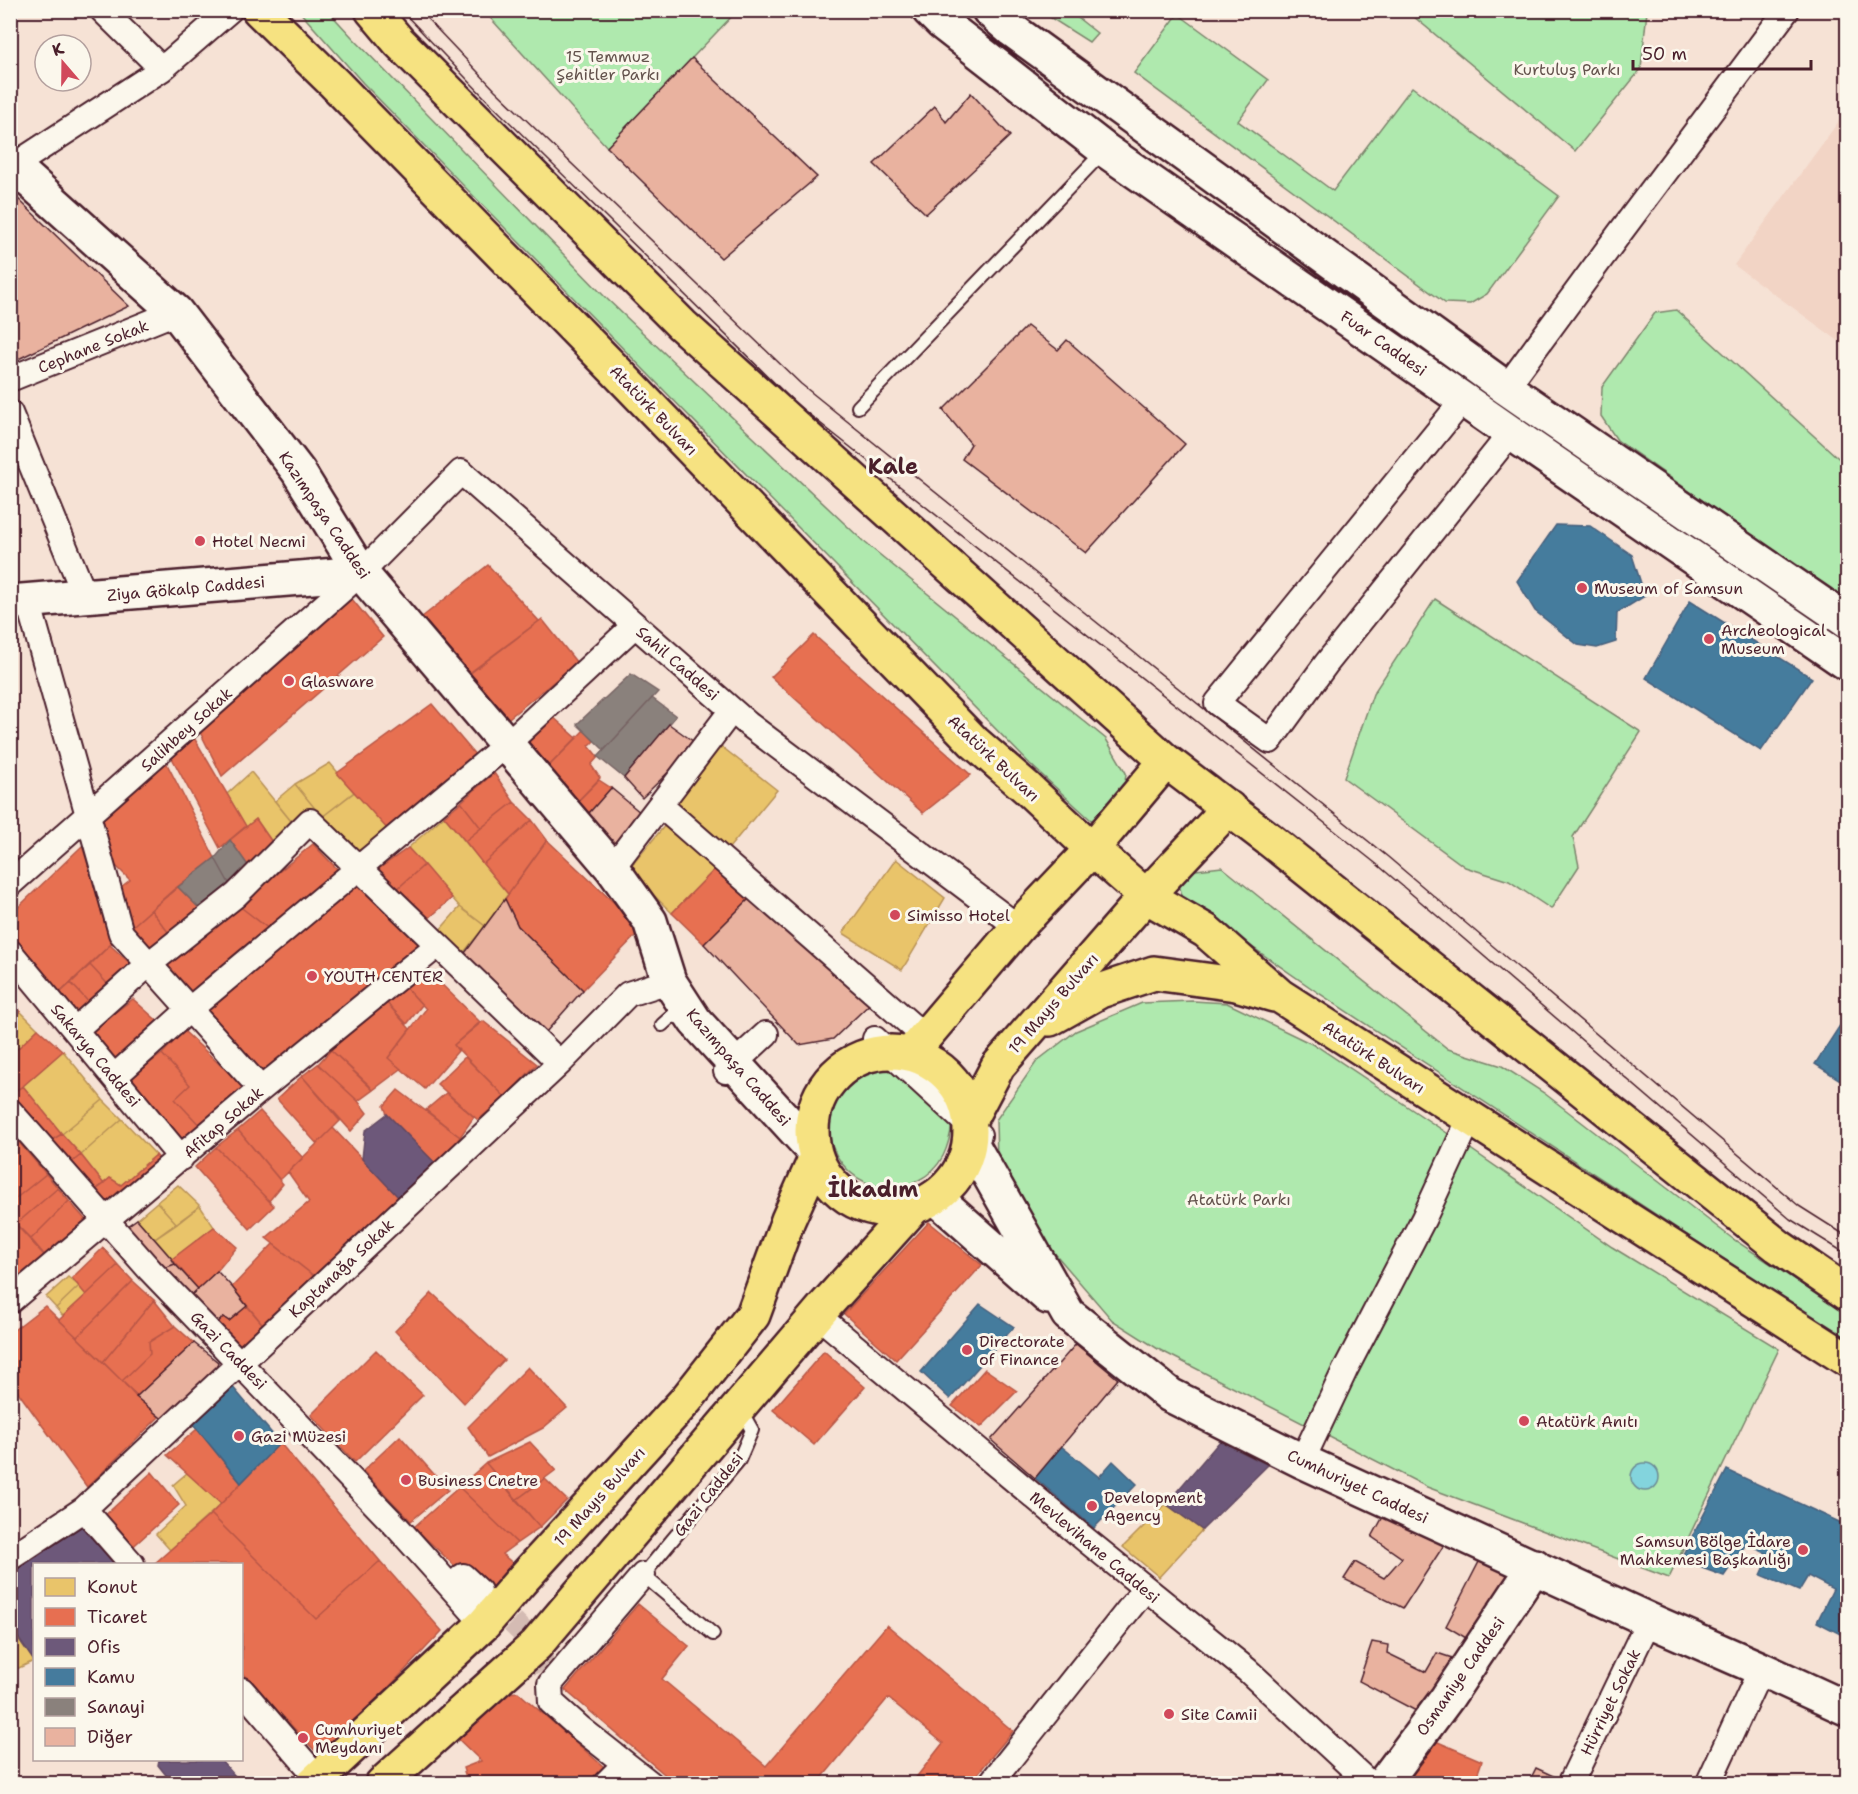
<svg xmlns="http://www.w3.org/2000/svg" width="1858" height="1794" viewBox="0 0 1858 1794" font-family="'Shantell Sans',sans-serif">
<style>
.built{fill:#f2d4c5}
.green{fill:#afe9ae;stroke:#7c846c;stroke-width:1.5}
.water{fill:#83d4dd;stroke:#6c8c96;stroke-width:1.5}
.homes{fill:#e9c46a;stroke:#b99257;stroke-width:1.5}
.shops{fill:#e76f51;stroke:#b85746;stroke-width:1.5}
.offices{fill:#6d597a;stroke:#624862;stroke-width:1.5}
.public{fill:#457b9d;stroke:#465f7b;stroke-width:1.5}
.industry{fill:#8a817c;stroke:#776464;stroke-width:1.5}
.building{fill:#e9b29f;stroke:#4a1f2b;stroke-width:1.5}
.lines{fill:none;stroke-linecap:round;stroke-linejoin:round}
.street-tunnel{stroke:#d4bbb3;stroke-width:24;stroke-dasharray:24 12;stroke-linecap:butt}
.lane-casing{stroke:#4a1f2b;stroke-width:16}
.street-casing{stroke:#4a1f2b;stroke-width:28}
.secondary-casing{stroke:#4a1f2b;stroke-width:38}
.primary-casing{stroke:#4a1f2b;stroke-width:38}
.lane{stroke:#fbf7ec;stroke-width:12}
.street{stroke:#fbf7ec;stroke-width:24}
.secondary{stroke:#fbf7ec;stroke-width:33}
.primary{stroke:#f6e281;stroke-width:33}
.tram{stroke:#4a1f2b;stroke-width:1.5}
.poi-dot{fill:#d1495b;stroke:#fbf7ec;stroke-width:2}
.labels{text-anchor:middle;stroke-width:6;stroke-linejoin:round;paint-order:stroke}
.park-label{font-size:16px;fill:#63524c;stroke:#fbf7ec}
.street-label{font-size:16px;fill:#4a1f2b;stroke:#fbf7ec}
.poi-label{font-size:16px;fill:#4a1f2b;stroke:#fbf7ec;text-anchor:start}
.district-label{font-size:22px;font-weight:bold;fill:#4a1f2b;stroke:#fbf7ec}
</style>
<rect width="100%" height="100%" fill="#f6e2d5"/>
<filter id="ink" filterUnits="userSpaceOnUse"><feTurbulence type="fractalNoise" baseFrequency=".0167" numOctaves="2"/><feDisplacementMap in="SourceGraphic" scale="12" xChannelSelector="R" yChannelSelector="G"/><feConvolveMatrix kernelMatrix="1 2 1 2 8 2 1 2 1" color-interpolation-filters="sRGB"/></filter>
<g filter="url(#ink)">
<!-- built -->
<path class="built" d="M1847 110V347L1734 265Z"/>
<!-- green -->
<path class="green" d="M299 11H328L352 37 606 298 863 541 1106 739 1126 773 1124 792 1108 815 1091 820 1030 764 363 83Z
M484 11H737L607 147Z
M1040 11H1069L1097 33 1089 42Z
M1407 11H1647L1641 69 1575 151Z
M1178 14 1268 80 1238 121 1333 191 1412 87 1559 196 1487 294 1470 304 1445 303 1134 73Z
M1676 310 1847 466V602L1617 440 1601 416 1602 387 1655 313Z
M1435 599 1641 732 1573 837 1579 866 1551 909 1509 881 1465 867 1344 778 1373 694Z
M1222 867 1448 1049 1502 1066 1544 1093 1733 1239 1847 1314V1340L1317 992 1183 899 1178 881 1187 871Z
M1193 1001 1227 1003 1318 1047 1459 1141 1612 1247 1779 1349 1669 1578 1427 1487 1158 1349 1112 1320 1015 1207 997 1160 996 1120 1037 1061 1076 1031 1142 1003Z
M879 1066H900L952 1123C949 1147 942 1168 919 1180 858 1211 800 1137 844 1086 853 1076 866 1071 879 1066Z"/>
<!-- water -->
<path class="water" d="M1631 1477a14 14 0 1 1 28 0a14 14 0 1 1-28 0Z"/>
<!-- homes -->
<path class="homes" d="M717 743 777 790 729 848 674 806Z
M330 763 354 792 322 817 295 784Z
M251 772 299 831 274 845 256 819 246 827 227 794Z
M295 784 322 817 299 831 275 801Z
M356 791 390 832 358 861 322 817Z
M444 816 508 894 485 926 460 907 408 848Z
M666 824 718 866 672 913 628 870Z
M896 859 945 898 902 970 843 933Z
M460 907 485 926 456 962 432 939Z
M20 1011 38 1029 10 1056V1020Z
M63 1051 103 1100 62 1134 23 1086Z
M103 1100 122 1119 81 1155 62 1134Z
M122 1119 156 1155 121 1185 110 1178 104 1184 81 1155Z
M178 1185 200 1206 177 1224 157 1202Z
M157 1202 177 1224 155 1239 137 1219Z
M200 1206 214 1227 172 1259 155 1239Z
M68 1277 79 1286 56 1308 46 1297Z
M79 1286 86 1295 63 1316 56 1308Z
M187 1473 221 1504 170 1550 156 1534 186 1506 173 1485Z
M1166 1504 1202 1530 1159 1577 1123 1547Z
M10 1626 34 1661 10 1672Z"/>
<!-- shops -->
<path class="shops" d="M488 565 539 621 464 677 417 621Z
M347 593 383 637 222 776 197 726Z
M542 619 577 663 499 726 460 681Z
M814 635 971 775 923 813 771 677Z
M432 704 477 757 390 832 337 773Z
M552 716 577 738 539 776 517 750Z
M584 730 594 741 589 746 598 757 591 765 600 778 570 809 539 776Z
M193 736 246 826 220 848 172 758Z
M165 760 215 858 173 890 127 931 117 890 130 880 108 858 99 816Z
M494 773 514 802 481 828 461 802Z
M599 780 611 788 582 821 570 809Z
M461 802 481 828 465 841 444 816Z
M514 802 532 820 483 864 465 841Z
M256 819 274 845 249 867 230 840Z
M532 820 547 840 508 894 483 864Z
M547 840 642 929 583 990 518 926 505 899Z
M313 844 341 873 269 929 238 905Z
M82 846 114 941 51 1001 10 947V915Z
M408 848 424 865 388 897 373 873Z
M424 865 452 898 419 927 388 897Z
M718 866 754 894 704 944 672 913Z
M358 868 436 943 259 1087 190 1009Z
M178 887 200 909 172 937 151 910Z
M238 905 269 929 190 997 166 966Z
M151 910 172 937 149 964 127 931Z
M110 945 136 969 114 991 90 965Z
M90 965 114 991 94 1008 71 983Z
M428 971 480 1022 454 1045 458 1051 425 1089 388 1058 426 1009 404 985Z
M71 983 94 1008 73 1027 51 1001Z
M404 985 422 1005 407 1024 386 1002Z
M10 994 20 1011 10 1020Z
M133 999 162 1025 108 1069 81 1038Z
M386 1002 410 1029 388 1058 401 1069 373 1090 331 1050Z
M483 1021 537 1064 505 1097 454 1045Z
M38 1029 63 1051 23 1086 10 1094V1056Z
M184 1031 248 1091 204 1130 175 1099 190 1085 162 1054Z
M331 1050 369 1085 373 1090 358 1101 318 1064Z
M162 1054 190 1085 175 1099 204 1130 185 1154 126 1081Z
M465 1057 505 1097 478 1120 437 1084Z
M318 1064 358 1101 367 1113 351 1131 302 1076Z
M302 1076 340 1121 317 1144 277 1099Z
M23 1086 62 1134 48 1142 10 1099V1094Z
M398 1090 460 1137 438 1166 387 1114 384 1106Z
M446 1093 474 1117 460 1137 426 1110Z
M260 1111 303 1158 280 1180 238 1130Z
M333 1128 403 1202 319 1280 266 1238 309 1202 288 1172Z
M238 1130 283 1184 269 1201 216 1147Z
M10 1132 46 1174 10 1203Z
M62 1134 81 1155 67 1166 48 1142Z
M216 1147 274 1206 250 1229 195 1167Z
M81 1155 104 1184 93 1192 67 1166Z
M156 1155 168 1169 110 1212 93 1192 110 1178 121 1185Z
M46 1174 58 1188 16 1224 10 1218V1203Z
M58 1188 69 1201 31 1239 16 1224Z
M69 1201 91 1226 53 1265 31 1239Z
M10 1218 53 1265 10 1290Z
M929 1222 982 1265 896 1360 844 1314Z
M214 1227 237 1247 217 1271 198 1289 172 1259Z
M273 1244 319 1280 266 1328 232 1287Z
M103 1248 118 1265 86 1295 72 1278Z
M118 1265 133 1281 77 1337 59 1320Z
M133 1281 154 1300 103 1362 77 1337Z
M432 1293 504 1360 464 1403 395 1331Z
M154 1300 175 1326 149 1342 150 1354 122 1381 103 1362Z
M45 1306 159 1417 87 1487 10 1381V1333Z
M247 1306 266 1328 238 1354 213 1328 223 1317 229 1321Z
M175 1326 194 1343 136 1397 122 1381 150 1354 149 1342Z
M376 1350 423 1395 355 1462 311 1415Z
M824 1351 865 1387 814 1445 773 1410Z
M528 1367 567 1408 543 1428 488 1457 468 1427Z
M985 1369 1017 1391 981 1427 952 1406Z
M197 1429 241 1483 221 1504 167 1455Z
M400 1436 448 1490 411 1521 363 1471Z
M530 1442 556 1470 516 1500 486 1463Z
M280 1443 380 1561 316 1619 211 1514Z
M486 1463 540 1527 517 1543 459 1487Z
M152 1472 179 1505 127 1552 100 1520Z
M545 1479 567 1500 540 1527 516 1500Z
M459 1487 517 1543 502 1554 515 1565 485 1595 414 1527Z
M211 1514 316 1619 380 1561 442 1631 322 1758 242 1673V1564H154Z
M638 1604 689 1646 662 1679 766 1766 887 1625 1013 1731 969 1784H911L943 1743 888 1698 817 1784H676L565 1690Z
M518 1692 604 1767 590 1784H468L463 1768 481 1761 454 1735 495 1694Z
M1428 1742H1438L1482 1761 1474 1784H1398Z"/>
<!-- offices -->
<path class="offices" d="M387 1114 438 1166 403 1202 362 1159 365 1131Z
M1220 1441 1268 1465 1202 1530 1166 1504Z
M81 1522 121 1564H34V1661L10 1626V1574Z
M159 1760H221L242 1784H173L158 1765Z"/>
<!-- public -->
<path class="public" d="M1556 525 1590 526 1632 555 1645 596 1617 613 1616 642 1597 648 1578 645 1535 611 1517 581Z
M1690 601 1812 678 1761 751 1646 678Z
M1848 1013V1085L1815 1064Z
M980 1304 1014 1327 950 1399 921 1372Z
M231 1385 280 1443 241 1483 189 1419Z
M1061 1446 1099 1477 1113 1461 1137 1484 1094 1528 1035 1478Z
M1727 1470 1848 1526V1638L1817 1622 1833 1589 1808 1576 1799 1591 1761 1575 1770 1555 1746 1544 1724 1576 1680 1560Z"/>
<!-- industry -->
<path class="industry" d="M631 674 658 692 604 750 577 724Z
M652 698 676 716 624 778 598 757Z
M230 840 249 867 230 885 215 858Z
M215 858 230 885 200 909 178 887Z"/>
<!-- building -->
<path class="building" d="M692 58 817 177 721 258 607 147Z
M971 93 1010 136 926 214 874 164 935 106 946 122Z
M14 195 129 306 10 363V196Z
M1027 326 1058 350 1067 340 1185 444 1086 553 962 459 971 444 943 410Z
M669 724 697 744 642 798 624 778Z
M611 788 641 813 606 853 582 821Z
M754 894 876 998 833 1039 799 1045 704 944Z
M505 899 518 926 583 990 538 1041 462 957Z
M137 1219 172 1259 175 1264 158 1270 123 1229Z
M175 1264 198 1289 187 1299 155 1271Z
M217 1271 232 1287 247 1306 229 1321 223 1317 213 1328 187 1299Z
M194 1343 218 1362 214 1377 166 1422 136 1397Z
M1076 1344 1118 1379 1035 1478 991 1440Z
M1384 1515 1444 1545 1403 1608 1344 1579 1355 1562 1384 1578 1402 1558 1372 1537Z
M1481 1558 1518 1578 1471 1641 1446 1626Z
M1372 1642 1388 1645 1387 1653 1426 1672 1437 1653 1455 1659 1418 1712 1359 1681Z
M1536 1768 1564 1781 1563 1784H1528Z"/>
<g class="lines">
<!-- street-tunnel -->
<path class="street-tunnel" d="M487 1597 536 1645 550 1684"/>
<!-- lane casing -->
<g class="lane-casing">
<path id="lane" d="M858 407 1104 151
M662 1025 672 1016 687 1019
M713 1634 643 1575 739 1460 752 1430 740 1409"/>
</g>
<!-- street casing -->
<g class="street-casing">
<path id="street" d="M102 10 162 69 230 10
M10 168 162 69
M10 379 176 312
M1506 388 1619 234 1787 10
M1464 399 1217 703 1270 741 1326 664 1511 433
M10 413 85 596
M28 601 121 933 261 1089
M660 805 925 1037
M612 868 732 710
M10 884 361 573 461 472 748 724 1018 927
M10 952 181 1158
M75 1030 149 964 236 895 310 821 560 1063
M875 1039 979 1135
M726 1071 766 1034
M114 1077 190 1009 506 745 635 625
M10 1111 150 1270 397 1527 484 1624
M10 1301 261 1089 438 945
M817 1315 1086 1540 1247 1670 1370 1784
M1302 1461 1345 1370 1424 1218 1470 1118
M84 1509 132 1564
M10 1558 84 1509 560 1063 628 994 669 981
M643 1575 550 1684 551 1702 580 1728 651 1784
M452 1586 463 1576 479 1591
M242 1690 318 1778
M605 1784 625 1764
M990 1784 1145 1589
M1570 1784 1649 1620
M1708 1784 1761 1669"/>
</g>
<!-- secondary casing -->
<g class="secondary-casing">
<path id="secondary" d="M929 10 942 23 1105 150 1511 433 1848 664
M989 10 1012 30 1506 388 1848 622
M10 163 176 312 298 471 361 573 612 868 650 921 669 981 695 1021 813 1150
M10 602 361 573
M970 1141 1068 1314 1170 1395 1302 1461 1649 1620 1761 1669 1848 1709
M935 1197 1048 1297
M1383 1784 1447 1698 1535 1566"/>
</g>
<!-- primary casing -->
<g class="primary-casing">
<path id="primary" d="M259 10 334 83 616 371 974 742 1027 788 1092 849 1146 896 1206 931 1280 996 1848 1360
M372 10 399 42 682 325 1166 761 1270 840 1778 1246 1848 1294
M1050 1019 1100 991 1154 973 1236 984 1274 995
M812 1131a79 79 0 1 1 158 0a79 79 0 1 1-158 0Z
M911 1053 1018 927 1092 849 1166 761
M970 1119 998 1066 1146 896 1229 808
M312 1784 484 1624 520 1582 686 1400 753 1315 788 1220 816 1157
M382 1784 536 1645 824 1307 914 1207"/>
</g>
<!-- lane -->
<use href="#lane" class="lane"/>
<!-- street -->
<use href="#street" class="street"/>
<!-- secondary -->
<use href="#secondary" class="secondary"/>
<!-- primary -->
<use href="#primary" class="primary"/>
<!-- tram -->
<path class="tram" d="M401 10 486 99 796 404 1379 866 1790 1219 1848 1255
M419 10 495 90 801 384 1388 857 1799 1206 1848 1237"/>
</g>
</g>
<!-- markers -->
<g class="poi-dot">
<circle cx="200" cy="541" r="6"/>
<circle cx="1582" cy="588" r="6"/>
<circle cx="1709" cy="639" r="6"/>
<circle cx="289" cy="681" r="6"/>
<circle cx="895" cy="915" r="6"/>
<circle cx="312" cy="976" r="6"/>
<circle cx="967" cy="1350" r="6"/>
<circle cx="1524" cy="1421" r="6"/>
<circle cx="239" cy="1436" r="6"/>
<circle cx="406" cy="1480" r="6"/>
<circle cx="1092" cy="1506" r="6"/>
<circle cx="1803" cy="1550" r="6"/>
<circle cx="1169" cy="1714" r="6"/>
<circle cx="303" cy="1738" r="6"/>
</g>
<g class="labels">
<!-- park labels -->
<g class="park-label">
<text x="608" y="62">15 Temmuz<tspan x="608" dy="18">Şehitler Parkı</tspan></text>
<text x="1567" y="75">Kurtuluş Parkı</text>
<text x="1239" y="1205">Atatürk Parkı</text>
</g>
<!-- street labels -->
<g class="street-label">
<text transform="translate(1384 343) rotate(35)" y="6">Fuar Caddesi</text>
<text transform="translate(93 346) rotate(-22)" y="6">Cephane Sokak</text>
<text transform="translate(654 410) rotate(46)" y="6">Atatürk Bulvarı</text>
<text transform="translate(325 515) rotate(56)" y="6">Kazımpaşa Caddesi</text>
<text transform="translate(186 588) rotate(-5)" y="6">Ziya Gökalp Caddesi</text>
<text transform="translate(678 663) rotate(41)" y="6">Sahil Caddesi</text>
<text transform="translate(186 729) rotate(-42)" y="6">Salihbey Sokak</text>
<text transform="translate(994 758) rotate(43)" y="6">Atatürk Bulvarı</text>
<text transform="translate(1053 1003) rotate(-49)" y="6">19 Mayıs Bulvarı</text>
<text transform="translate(96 1055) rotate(50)" y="6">Sakarya Caddesi</text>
<text transform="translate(1374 1057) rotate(33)" y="6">Atatürk Bulvarı</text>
<text transform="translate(739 1067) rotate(49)" y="6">Kazımpaşa Caddesi</text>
<text transform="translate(223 1122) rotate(-41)" y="6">Afitap Sokak</text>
<text transform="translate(341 1268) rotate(-43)" y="6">Kaptanağa Sokak</text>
<text transform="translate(229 1350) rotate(46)" y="6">Gazi Caddesi</text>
<text transform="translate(1358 1486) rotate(25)" y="6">Cumhuriyet Caddesi</text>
<text transform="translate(708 1494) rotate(-52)" y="6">Gazi Caddesi</text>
<text transform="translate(599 1496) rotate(-48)" y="6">19 Mayıs Bulvarı</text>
<text transform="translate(1095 1547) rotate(40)" y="6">Mevlevihane Caddesi</text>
<text transform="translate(1460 1676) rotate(-55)" y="6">Osmaniye Caddesi</text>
<text transform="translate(1610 1702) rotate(-64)" y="6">Hürriyet Sokak</text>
</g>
<!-- poi labels -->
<g class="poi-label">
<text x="212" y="547">Hotel Necmi</text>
<text x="1594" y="594">Museum of Samsun</text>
<text x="1721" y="636">Archeological<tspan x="1721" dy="18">Museum</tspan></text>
<text x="301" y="687">Glasware</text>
<text x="907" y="921">Simisso Hotel</text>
<text x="324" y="982">YOUTH CENTER</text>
<text x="979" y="1347">Directorate<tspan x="979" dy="18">of Finance</tspan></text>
<text x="1536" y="1427">Atatürk Anıtı</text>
<text x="251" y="1442">Gazi Müzesi</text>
<text x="418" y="1486">Business Cnetre</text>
<text x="1104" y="1503">Development<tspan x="1104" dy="18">Agency</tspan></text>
<text x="1791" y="1547" text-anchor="end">Samsun Bölge İdare<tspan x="1791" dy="18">Mahkemesi Başkanlığı</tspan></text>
<text x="1181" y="1720">Site Camii</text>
<text x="315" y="1735">Cumhuriyet<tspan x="315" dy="18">Meydanı</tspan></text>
</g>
<!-- district labels -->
<g class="district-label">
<text x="893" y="474">Kale</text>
<text x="873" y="1197">İlkadım</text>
</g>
</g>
<!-- margin -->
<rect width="1858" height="1794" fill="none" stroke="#fbf7ec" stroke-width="36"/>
<rect x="18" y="18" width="1822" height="1758" fill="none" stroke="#4a1f2b" stroke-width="2" filter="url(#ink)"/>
<!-- legend -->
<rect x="33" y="1563" width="210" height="198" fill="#fbf7ec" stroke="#b4a19f" stroke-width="1.5"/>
<rect x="45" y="1578" width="30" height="18" fill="#e9c46a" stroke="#b4a19f" stroke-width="1.5"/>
<text x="87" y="1593" font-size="18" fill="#4a1f2b">Konut</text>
<rect x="45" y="1608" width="30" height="18" fill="#e76f51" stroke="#b4a19f" stroke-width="1.5"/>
<text x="87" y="1623" font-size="18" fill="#4a1f2b">Ticaret</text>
<rect x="45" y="1638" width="30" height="18" fill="#6d597a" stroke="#b4a19f" stroke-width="1.5"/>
<text x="87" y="1653" font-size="18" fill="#4a1f2b">Ofis</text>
<rect x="45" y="1668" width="30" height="18" fill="#457b9d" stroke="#b4a19f" stroke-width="1.5"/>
<text x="87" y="1683" font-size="18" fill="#4a1f2b">Kamu</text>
<rect x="45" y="1698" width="30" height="18" fill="#8a817c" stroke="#b4a19f" stroke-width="1.5"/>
<text x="87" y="1713" font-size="18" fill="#4a1f2b">Sanayi</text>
<rect x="45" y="1728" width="30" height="18" fill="#e9b29f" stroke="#b4a19f" stroke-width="1.5"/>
<text x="87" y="1743" font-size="18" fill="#4a1f2b">Diğer</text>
<!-- north arrow -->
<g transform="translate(63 63) rotate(340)"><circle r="28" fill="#fbf7ec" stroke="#b4a19f" stroke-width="1.5"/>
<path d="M0-4.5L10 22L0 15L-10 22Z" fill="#d1495b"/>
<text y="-9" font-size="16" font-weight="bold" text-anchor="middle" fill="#4a1f2b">K</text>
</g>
<!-- scale -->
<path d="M1633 60v9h178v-9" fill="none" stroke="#4a1f2b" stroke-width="3"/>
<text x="1642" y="60" font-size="18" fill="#4a1f2b" stroke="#fbf7ec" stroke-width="4.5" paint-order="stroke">50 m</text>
</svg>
